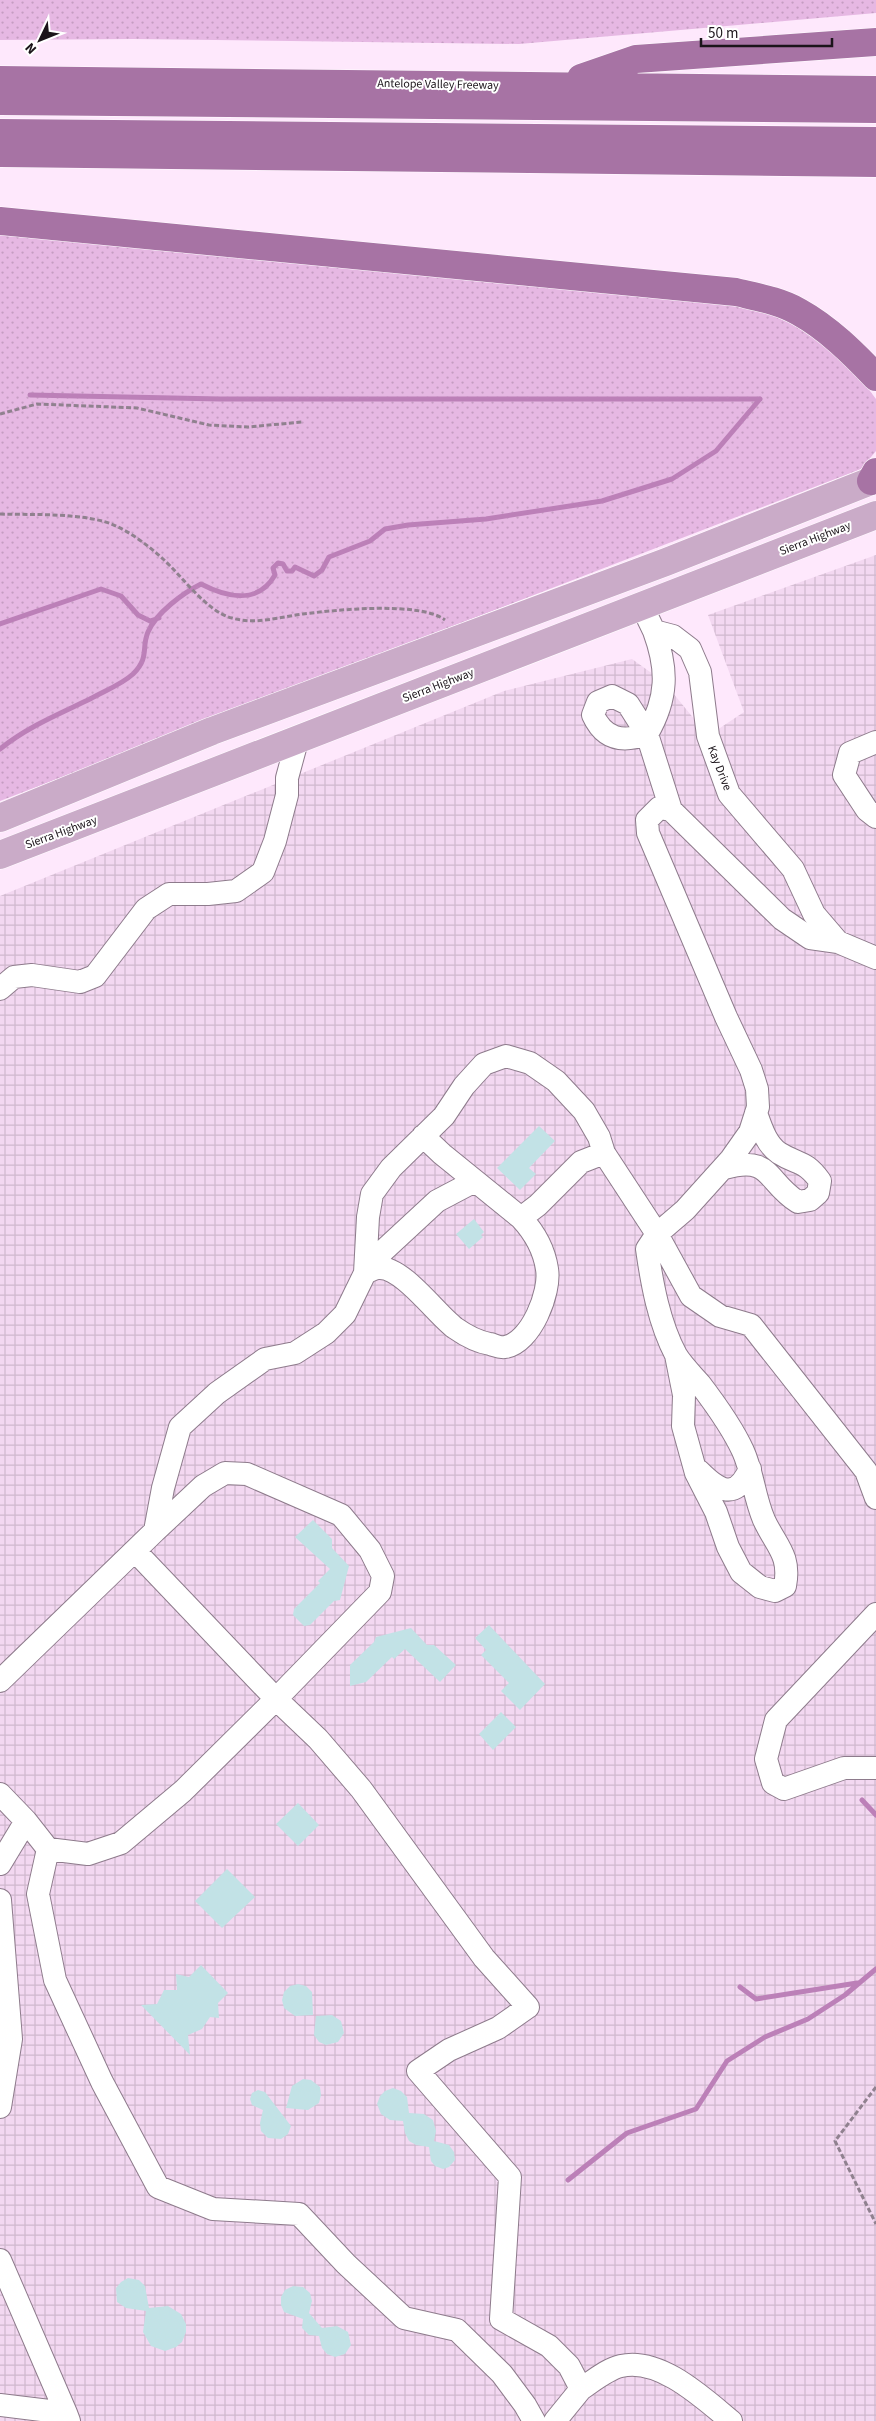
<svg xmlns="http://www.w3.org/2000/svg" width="876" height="2421" viewBox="0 0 876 2421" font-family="'Source Sans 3',sans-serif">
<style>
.industrial{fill:url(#industrial-grid)}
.grass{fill:url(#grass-dots)}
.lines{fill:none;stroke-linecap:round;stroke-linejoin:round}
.stream{stroke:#bc80b8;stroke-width:5}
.building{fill:#c2e2e6}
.minor-casing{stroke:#8e7b8c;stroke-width:24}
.major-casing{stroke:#fff;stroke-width:29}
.highway-casing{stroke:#fff;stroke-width:29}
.path{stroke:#90818f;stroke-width:3;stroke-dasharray:5 2.5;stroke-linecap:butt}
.minor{stroke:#fff;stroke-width:22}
.major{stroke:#caabc8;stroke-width:28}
.highway{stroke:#a773a4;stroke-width:28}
.labels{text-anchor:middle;stroke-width:4;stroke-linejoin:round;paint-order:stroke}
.street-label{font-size:12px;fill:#1b141a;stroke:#fff}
</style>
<defs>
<pattern id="industrial-grid" width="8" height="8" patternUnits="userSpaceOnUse" patternTransform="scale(1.25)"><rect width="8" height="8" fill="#f3d8f1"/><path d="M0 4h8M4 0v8" fill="none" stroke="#d0b8ce"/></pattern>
<pattern id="grass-dots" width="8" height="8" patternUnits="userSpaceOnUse" patternTransform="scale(1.25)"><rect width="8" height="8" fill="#e6b8e3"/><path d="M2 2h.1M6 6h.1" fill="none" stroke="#c59dc2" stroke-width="1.8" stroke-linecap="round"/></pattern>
</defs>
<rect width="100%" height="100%" fill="#fee8fc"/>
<!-- industrial -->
<path class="industrial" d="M876 555V2421H0V896L504 691 632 659 664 682 708 736 744 712 708 615Z"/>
<!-- grass -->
<path class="grass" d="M0 0H876V13L519 44 133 39 0 40Z
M0 232 705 299 773 315 806 331 851 366 876 399V451L861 469 0 801Z"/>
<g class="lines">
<!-- stream -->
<path class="stream" d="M30 395 220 399H760
M0 624 101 589 121 596 138 615 150 621 159 618
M0 749C27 727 59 714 90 699 104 691 121 685 133 674 150 657 141 648 148 632 156 613 183 593 201 584 226 597 258 605 275 575L273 568 278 563 283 564 287 571H292L295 567 314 576 322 570 329 557 370 541 385 529 408 525 486 519 602 501 672 479 716 451 760 399
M862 1800 876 1815
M740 1987 756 1999 857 1983
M568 2180 627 2133 696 2109 727 2061 765 2037 808 2019 845 1995 876 1969"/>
</g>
<!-- building -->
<path class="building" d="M539 1126 555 1141 529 1168 536 1174 520 1190 497 1168Z
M474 1219 484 1232 481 1235 483 1237 469 1249 456 1234Z
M313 1520 332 1539V1548L349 1566 340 1600 334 1601 310 1625 304 1626 293 1615 294 1609 320 1583 318 1581 330 1569 295 1537Z
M489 1625 545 1684 520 1710 501 1691 509 1683 481 1655 486 1650 475 1638Z
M411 1628 427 1645H434L456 1665 440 1682 405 1649 394 1659 392 1657 366 1682 350 1686V1665L374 1642 376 1637Z
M501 1712 516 1727 493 1750 479 1734Z
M298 1803 319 1825 298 1846 276 1824Z
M227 1869 255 1897 222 1928 195 1901Z
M201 1965 228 1993 218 2003 219 2018 210 2017 202 2029 188 2035 190 2055 141 2005 157 2004 164 1990H177L176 1974 189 1977Z
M298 1984 306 1986 312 1992 313 2015 295 2016 284 2008 282 2000 284 1992 290 1986Z
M332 2015 341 2021 344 2033 338 2042 326 2045 319 2042 314 2035 316 2016Z
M303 2079 311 2080 320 2087 321 2095 319 2103 308 2110 286 2108 292 2086Z
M393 2088 401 2091 407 2097 409 2113 424 2114 433 2120 436 2131 434 2141 449 2145 454 2152 455 2160 449 2167 443 2169 435 2166 431 2161 429 2147 416 2145 409 2141 405 2133 403 2121 390 2120 381 2114 377 2104 380 2096 385 2091Z
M258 2090 265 2092 291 2126 288 2134 281 2139 268 2138 261 2131 260 2123 263 2110 252 2105 250 2099 252 2093Z
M128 2278 139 2280 145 2286 149 2308 168 2306 181 2314 186 2324V2332L182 2342 176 2347 165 2351 151 2346 143 2332 146 2311 126 2308 117 2302 116 2288 121 2282Z
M293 2286 303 2287 310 2293 312 2301 309 2313 322 2328 337 2326 348 2332 351 2345 345 2354 335 2357 327 2354 322 2348 319 2336 309 2335 302 2328 303 2319 284 2312 281 2305V2297L285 2290Z"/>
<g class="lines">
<!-- minor casing -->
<g class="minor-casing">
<path id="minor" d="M642 606 654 631 673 636 690 649 700 672 708 736 729 794 793 869 814 914 838 942 876 958
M654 631C668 669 668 698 647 734 622 743 604 739 593 715L598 702 612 696 628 704 647 734 671 810
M876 742 850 753 844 775 867 810 876 817
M0 989 14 977 32 975 80 982 95 976 146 909 169 894H208L236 891 263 872 275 841 287 795V778L297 741
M725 1168C772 1155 766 1182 798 1202L810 1200 818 1193 820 1181C805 1160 798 1165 779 1153 766 1144 761 1127 756 1113
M521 1218 538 1205 581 1162 604 1153
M365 1273C369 1271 375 1268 379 1268 403 1267 436 1314 455 1328 465 1335 478 1342 490 1344 494 1345 500 1348 505 1347 531 1343 551 1292 547 1269 544 1249 534 1232 521 1218L442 1154 423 1136
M365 1273 383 1251 437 1201 475 1181
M676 1355 684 1395 683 1426 696 1473 716 1512 728 1547 741 1572 760 1587 775 1591 785 1586C791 1555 776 1546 764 1520 754 1497 753 1473 743 1451 732 1427 716 1405 700 1384 692 1375 682 1365 676 1355 659 1323 652 1284 647 1249L657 1234 685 1210 731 1159 750 1132 758 1107 757 1089 751 1070 726 1017 648 833 647 820 659 808 671 810 782 919 810 938 838 942
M699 1471C719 1491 735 1501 750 1469
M155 1531 203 1486 225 1473 247 1474 341 1515 370 1550 383 1576 380 1592 276 1699 318 1739 361 1789 484 1958 528 2007 498 2028 449 2050 418 2071 510 2177 501 2319 549 2346 569 2366 581 2389 555 2421
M876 1614 776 1720 766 1759 773 1783 784 1789 844 1768H876
M0 1681 155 1531 163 1488 180 1427 217 1393 265 1359 295 1353 326 1333 345 1314 365 1273 368 1217 372 1194 391 1168 444 1116 464 1086 484 1064 506 1056 530 1063 556 1081 584 1111 599 1137 604 1153 657 1234 691 1296 720 1316 751 1325 866 1471 876 1498
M0 1794 26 1821
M48 1849 88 1854 121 1843 183 1791 276 1699 135 1551
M0 1864 26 1821 48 1849 38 1894 55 1980 102 2082 158 2187 213 2209 299 2214 346 2264 404 2318 457 2330 502 2374 525 2405 534 2421
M0 1900 11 2039 0 2107
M0 2260 66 2413
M581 2389C592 2382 607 2369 621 2366 660 2357 703 2398 731 2421
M0 2405 66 2413 69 2421"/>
</g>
<!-- major casing -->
<g class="major-casing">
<path id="major" d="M0 818 212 731 666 562 876 479
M0 855 876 515"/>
</g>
<!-- highway casing -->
<g class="highway-casing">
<path id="highway" d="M581 78 636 59 876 42
M0 80 876 90
M0 101 876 109
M0 133 876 141
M0 153 876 163
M0 221 736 292C757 297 780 301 799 312 828 328 853 353 876 377
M871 481 876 472"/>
</g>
<!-- path -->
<path class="path" d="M0 414 37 404 137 408 209 425 248 427 302 422
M0 514C33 515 70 513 102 521 123 526 148 545 163 559 182 576 207 612 232 618 256 625 279 617 303 614 335 610 420 601 445 620
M876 2087 835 2141 876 2224"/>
<!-- minor -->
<use href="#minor" class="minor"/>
<!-- major -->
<use href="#major" class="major"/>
<!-- highway -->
<use href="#highway" class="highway"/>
</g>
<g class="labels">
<!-- street labels -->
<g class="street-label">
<text transform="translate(438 84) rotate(1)" y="4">Antelope Valley Freeway</text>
<text transform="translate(815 538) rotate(-21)" y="4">Sierra Highway</text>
<text transform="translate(438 685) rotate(-21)" y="4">Sierra Highway</text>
<text transform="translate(720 768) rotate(69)" y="4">Kay Drive</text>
<text transform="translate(61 832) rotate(-20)" y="4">Sierra Highway</text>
</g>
</g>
<!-- north arrow -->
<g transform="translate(40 40) rotate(227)" stroke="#ffffff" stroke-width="4" paint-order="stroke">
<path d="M0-4L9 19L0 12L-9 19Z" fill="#1b141a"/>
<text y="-8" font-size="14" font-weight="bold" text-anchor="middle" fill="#1b141a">N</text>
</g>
<!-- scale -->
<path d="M701 38v8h131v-8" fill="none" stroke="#1b141a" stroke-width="2.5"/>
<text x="708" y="38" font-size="15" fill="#1b141a" stroke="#ffffff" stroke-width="4" paint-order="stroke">50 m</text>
</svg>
